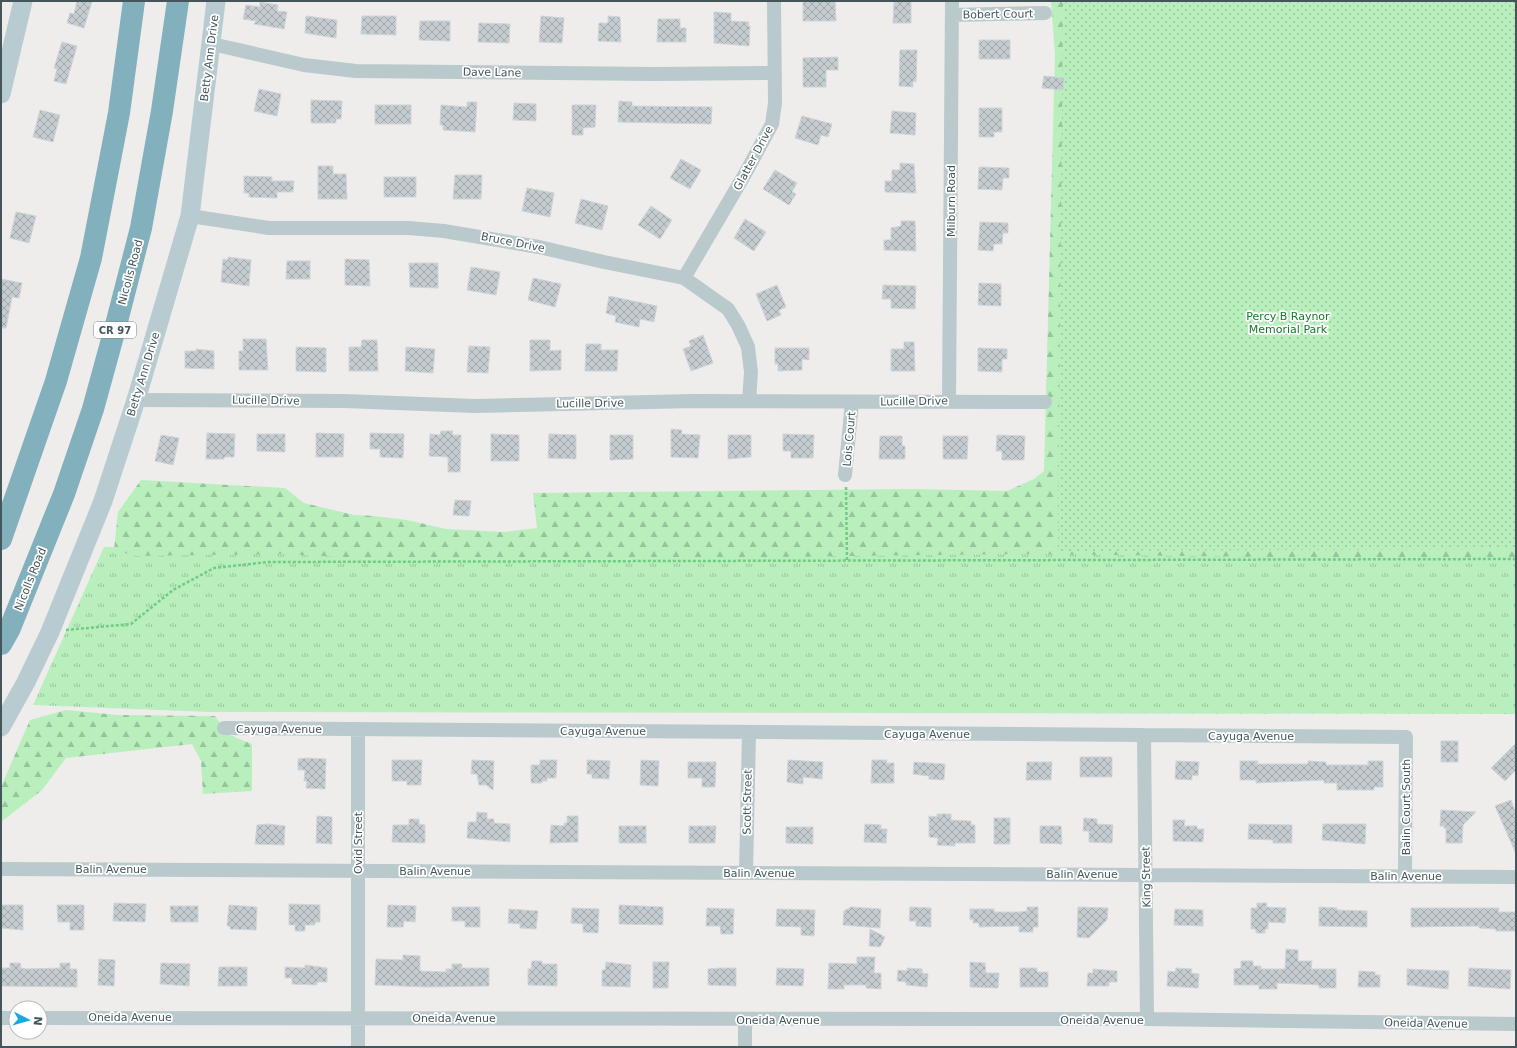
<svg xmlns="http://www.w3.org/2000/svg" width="1517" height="1048" viewBox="0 0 1517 1048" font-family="'DejaVu Sans',sans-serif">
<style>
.grass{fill:url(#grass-tufts)}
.forest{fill:url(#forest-firs)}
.park{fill:url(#park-dots)}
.building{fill:url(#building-cross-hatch);stroke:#cfd4d8}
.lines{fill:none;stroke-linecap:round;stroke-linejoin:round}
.path{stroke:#6fcd83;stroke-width:2.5;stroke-dasharray:3 2;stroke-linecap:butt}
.street{stroke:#b9c9cc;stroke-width:14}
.secondary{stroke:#b8cbd1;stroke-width:19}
.highway{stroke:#82b0bd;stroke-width:22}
.labels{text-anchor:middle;stroke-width:3.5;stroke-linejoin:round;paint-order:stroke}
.shield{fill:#fff;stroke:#7c898b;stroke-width:1}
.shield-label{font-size:10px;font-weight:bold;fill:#445659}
.street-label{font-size:11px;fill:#445659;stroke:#fff}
.park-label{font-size:11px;fill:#147b29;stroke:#fff}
</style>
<defs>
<pattern id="grass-tufts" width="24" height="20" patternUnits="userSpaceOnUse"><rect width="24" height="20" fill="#b8efbd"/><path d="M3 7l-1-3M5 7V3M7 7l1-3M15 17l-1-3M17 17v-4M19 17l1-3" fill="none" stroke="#97c49d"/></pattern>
<pattern id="forest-firs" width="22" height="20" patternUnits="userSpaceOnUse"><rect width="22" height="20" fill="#b8efbd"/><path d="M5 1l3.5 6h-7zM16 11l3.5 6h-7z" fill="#97c49d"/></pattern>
<pattern id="park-dots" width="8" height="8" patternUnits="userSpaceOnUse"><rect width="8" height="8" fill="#b8efbd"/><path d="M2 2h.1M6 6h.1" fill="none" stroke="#97c49d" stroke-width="1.8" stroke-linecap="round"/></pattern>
<pattern id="building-cross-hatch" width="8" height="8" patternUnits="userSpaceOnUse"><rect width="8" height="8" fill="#c5cccf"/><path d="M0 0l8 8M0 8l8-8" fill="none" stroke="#a2a8ab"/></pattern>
</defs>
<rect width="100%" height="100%" fill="#efecec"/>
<!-- grass -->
<path class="grass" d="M104 547 1516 556V714L210 712 33 705Z"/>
<!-- forest -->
<path class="forest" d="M1051 1H1516V560L1027 554 423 561 281 554 136 556 114 550 118 512 141 480 285 488 304 503 354 515 374 516 407 520 446 529 504 532 537 528 533 493 913 489 1007 491 1034 479 1044 471 1055 54Z
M66 710 118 715 215 716 227 734 252 744V791L203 794 201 761 192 744 66 758 42 790 1 822V787L30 720Z"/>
<!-- park -->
<path class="park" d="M1063 1H1516V549L1058 551Z"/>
<!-- building -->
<path class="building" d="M77 1H92L84 28 67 23 70 13 74 14Z
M803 1H835L836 21H803Z
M894 1H911V23H893Z
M260 2 278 5 277 11 287 12 284 29 254 24 256 21 243 19 246 5 260 7Z
M714 12 731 13V21L749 22 748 26H750L749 46 714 43Z
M306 16 337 20 336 38 305 33Z
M362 16H396V35L361 34Z
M541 16 564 18 562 43 539 42Z
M608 16 620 17 621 42 598 41 599 23H608Z
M658 19H680V28H686V42H657Z
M420 21H450V41L419 40Z
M479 23 510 24 509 43 478 42Z
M979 40H1010V59H979Z
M62 42 77 46 66 84 54 81 57 69 54 68Z
M900 50H917L916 82 913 81V87L899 86Z
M838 57V70H826V87H803V58Z
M1044 76 1064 78 1063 90 1042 88Z
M259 89 281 94 277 116 254 111Z
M311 100 342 101 341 119H336V123H311Z
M619 101 632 102V106L712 107 711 124 618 122Z
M467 102H477L475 132 443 130V125H440L441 105 467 107Z
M514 103 536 104V121L513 120Z
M375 105H411V124H375Z
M572 105H596L595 127 583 128V135H572Z
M979 108H1002V132H994V137H979Z
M40 110 60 115 53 142 33 137Z
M892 111 916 113 915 135 890 133Z
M802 116 832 124 828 137 821 135 818 145 795 138Z
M681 159 701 170 690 189 670 178Z
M900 163 914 164 916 193 885 192V181H892V170H900Z
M318 166H333V174H346L347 199H318Z
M979 167 1009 168V178H1003L1002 190 978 189Z
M775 170 797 183 792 192 796 194 789 205 763 189Z
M455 175H482L481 199H453Z
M244 176 272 177V181H294L293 192H277V198L249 197V193H244Z
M384 177H416V197H384Z
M527 188 554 193 550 217 522 211Z
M581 199 608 206 602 230 575 223Z
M651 206 672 220 660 239 638 225Z
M16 212 36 216 29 243 10 238Z
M745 219 766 232 754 251 734 238Z
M901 221H915L916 251 884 250V240H891V228L901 226Z
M980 222 1008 223V233H1003L1002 244H994L993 251 978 250Z
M228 257 251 260 249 286 221 282 223 259 228 260Z
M345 259 369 260 370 286 345 285Z
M287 261H310V279H286Z
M409 263H438V288L410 287Z
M471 267 500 272 496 295 467 290Z
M533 278 561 284 555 307 528 300Z
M1 279 22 283 19 298 12 297 6 328H1Z
M979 283 1001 284V306L978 305Z
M777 285 786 307 779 310 781 315 767 321 756 294Z
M883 285 916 286 915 309 891 308V299H882Z
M609 296 657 306 654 322 640 319 639 327 615 322 616 316 606 313Z
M703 335 713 363 691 371 683 349 691 346 689 341Z
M243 339H266L268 370H239V351H243Z
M362 340H377L378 371H349V347H361Z
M530 340H550V351L561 350V370L530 371Z
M904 342H914L915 371H891V349H904Z
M586 344H601V350H618L617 371H585Z
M469 346 490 347 488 373 467 372Z
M296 347 326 348V372L296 371Z
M406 347 435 349 433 373 405 371Z
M775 348H809V360L802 359V370L778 371V364H775Z
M978 348 1007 349V359H1002V372L978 371Z
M196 349 214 351V369L185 368V351H196Z
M671 429 682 430 681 434 700 435 698 458 671 457Z
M441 431H453L452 435H461L460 472H448V457L429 456 430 434 440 435Z
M207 433 235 434 234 457H224V459H206Z
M316 433 344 434 343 457H316Z
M370 433 404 434 403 458 380 457V449H370Z
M257 434H285V452L257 451Z
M491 434 519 435V461H491Z
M549 434 576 435V459L548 458Z
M783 434 814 435 813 458H791V451H783Z
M161 435 179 438 173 465 155 461Z
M610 435H633V459L610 460Z
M728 435H751V457L728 459Z
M997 435 1025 436 1024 460H1002V451H996Z
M880 436H902V446H905V459H879Z
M943 436H968L967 459H943Z
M455 500 471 501 469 516 453 515Z
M1441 741H1458V762H1441Z
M1516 743V770L1505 781 1491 768Z
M1080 757H1112V777H1080Z
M307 758 326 759 325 789 306 788 307 781H304L305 770H298V759Z
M392 760H422L421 785H407V781H392Z
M472 760 494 761 493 790 486 785H479L477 774H471Z
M540 760H557L556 778H547V781H542V783H531V765H540Z
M587 760 610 761 609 779 592 778V774H587Z
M641 760 659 761 658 786 640 785Z
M788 760 823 762 822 779 803 777V784L787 782Z
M872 760H887L886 763H894V783H871Z
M1176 761 1199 762 1198 776 1192 775V780L1175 779Z
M1240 761H1258L1257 764H1308V761L1326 762V765H1368V761H1383V787H1374V790H1337V783H1324V780L1256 783V780H1240Z
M688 762H716L715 787H702V778H688Z
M914 762 945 764 944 780 929 779V776L913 774Z
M1027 762H1052L1051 780H1026Z
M1511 800 1516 813V854L1495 806Z
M1441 810 1476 812 1463 825 1462 843H1446V829L1444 828V826H1440Z
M477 812 487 813V819H494V823L510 824V842L467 838 468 822H476Z
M937 814H951V820L971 821V825H975V843H955V846L937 845 938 838 929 837V816L937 817Z
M317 816 332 817V844L316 843Z
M567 816H578V842L550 843 551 825 564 826V823H567Z
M994 818H1010V844H994Z
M1084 818 1097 819V824L1113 825 1112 843 1089 842V831H1083Z
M409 819H419V824L425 825V843L392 842 393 825H409Z
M1173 820H1185L1184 826H1197V829H1204L1203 842 1173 841Z
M268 824 285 826 284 845 255 844 257 825Z
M865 824 881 825V829H887L886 843 864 842Z
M1249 824 1292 825V843H1273V840L1248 839Z
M1323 824H1366L1365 844 1322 840Z
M619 826H646V843H619Z
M689 826H716L715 843H689Z
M1040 826H1061L1062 844 1040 843Z
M786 827H813V844L786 843Z
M114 903 146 904 145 922 113 921Z
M1257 903H1267L1266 907 1286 908 1285 923 1268 922V929H1265V933H1256V929H1251V908H1257Z
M289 904 320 905V922H315V925H305V931H295V925H289Z
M1 905H23V930L1 928Z
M57 905H84V930H70V922H58Z
M229 905 257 907 256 930 230 929V926H227Z
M388 905 416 906 415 922 404 921 403 927H387Z
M619 905 663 907V925L619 924Z
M170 906H198V922H171Z
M452 907H480V927H465V921H452Z
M851 907 881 909 880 928 843 925 844 911Z
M910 907 931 908V927L916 926V921H909Z
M1027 907H1038V927H1033V932H1019V926L979 927V923H973V919L970 920V909H994V912H1019L1027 911Z
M1078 907 1108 908 1107 920 1089 938 1077 937Z
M1319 907 1337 908V910L1367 911V927L1319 926Z
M572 908 599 909 598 933 583 932V924L571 923Z
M707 908 734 909 733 934H721L720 926H706Z
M1411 908H1499L1498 912H1516V931H1496V929L1479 928V926L1411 927Z
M509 909 538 911 536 929 520 928V924L508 923Z
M777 909 815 910 814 936 801 935V927L776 926Z
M1175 909 1203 910V926L1174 925Z
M870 929 885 937 880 947 869 946Z
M1286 949 1298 950V961H1312L1311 969H1336V988H1319V985L1277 983V989H1259V985H1234V969L1241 968V961H1253V966H1261V969H1285Z
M403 955 420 956V971L446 972V969H452V964H462V968H489V986L426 987 375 985 376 959 403 960Z
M857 957H875L874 973H881V989L866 988V985H844V989H828L829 963 857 964Z
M99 959 115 960 114 986 98 985Z
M532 961H542V964H557V986L528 985V969H531Z
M606 962 631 965 630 987 602 986V970H605Z
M653 962H669L668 988H653Z
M970 962 985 963 986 973H999L998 988 970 987Z
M10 963H20L21 968 26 969 60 968V963H70V969H77V987L1 986V968H10Z
M161 963 190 964 189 986 160 984Z
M305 965 327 968V982H317V985L292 984V978H285V967L305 968Z
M219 967H247V986H218Z
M721 968H736V986L708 985V969Z
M777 968 804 969 803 986 776 985Z
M907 968 922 969V973L928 974 927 987 906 985V982L897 981 898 970 907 971Z
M1020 968H1037V972H1048V987H1020Z
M1176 968 1192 969 1191 973 1199 974 1198 988 1167 986 1168 971 1175 972Z
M1469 968 1511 970 1510 989 1468 986Z
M1093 969 1117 971V982H1109V986H1087L1088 973H1093Z
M1407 969 1449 971 1448 989 1407 985Z
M1359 971 1375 972V975H1380V987H1358Z"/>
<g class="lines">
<!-- path -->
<path class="path" d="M846 487 847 562
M66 630 131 624 173 590 214 568 268 562 1516 559"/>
<!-- street -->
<path class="street" d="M952 15 1045 13
M212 44 304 65 356 71 655 74 774 73
M190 216 269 228H408L444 231 539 247 604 262 684 278 728 309 738 325 748 347 751 372 749 401
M684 278 745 174 772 124 775 103 774 1
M136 400 344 401 475 406 694 401 1045 402
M949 400 952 1
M845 475 852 402
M224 728 1406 737 1405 876
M1144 735 1147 1019
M1 869 1516 877
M746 873 749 732
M1 1018H16
M40 1018 1147 1019 1516 1024
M358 1047V729
M745 1047V1020"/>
<!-- secondary -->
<path class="secondary" d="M1 94 23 1
M1 727 26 682 50 632 103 501 136 400 190 216 216 1"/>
<!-- highway -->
<path class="highway" d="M1 539 56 381 91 258 119 113 134 1
M1 644 10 628 64 494 93 409 116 325 141 228 162 111 178 1"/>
</g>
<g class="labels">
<!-- shield labels -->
<rect class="shield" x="94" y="322" width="42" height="16" rx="3"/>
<g class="shield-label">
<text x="115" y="334">CR 97</text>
</g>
<!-- street labels -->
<g class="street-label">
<text transform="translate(998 14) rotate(-1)" y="4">Bobert Court</text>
<text transform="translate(209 58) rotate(-83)" y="4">Betty Ann Drive</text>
<text transform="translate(492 72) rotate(1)" y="4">Dave Lane</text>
<text transform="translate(753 158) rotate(-62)" y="4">Glatter Drive</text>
<text transform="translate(951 201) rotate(-90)" y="4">Milburn Road</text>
<text transform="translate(513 242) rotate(11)" y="4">Bruce Drive</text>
<text transform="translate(130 272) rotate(-75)" y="4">Nicolls Road</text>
<text transform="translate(143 374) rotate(-73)" y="4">Betty Ann Drive</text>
<text transform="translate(266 400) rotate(1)" y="4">Lucille Drive</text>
<text transform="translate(914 401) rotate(-1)" y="4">Lucille Drive</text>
<text transform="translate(590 403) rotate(-1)" y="4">Lucille Drive</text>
<text transform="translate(849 439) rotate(-85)" y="4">Lois Court</text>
<text transform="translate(30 579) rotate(-68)" y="4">Nicolls Road</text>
<text x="279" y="733">Cayuga Avenue</text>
<text x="603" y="735">Cayuga Avenue</text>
<text x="927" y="738">Cayuga Avenue</text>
<text x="1251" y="740">Cayuga Avenue</text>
<text transform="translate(747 802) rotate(-89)" y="4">Scott Street</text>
<text transform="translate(1406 807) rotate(-90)" y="4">Balin Court South</text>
<text transform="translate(358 843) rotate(-90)" y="4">Ovid Street</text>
<text x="111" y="873">Balin Avenue</text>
<text x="435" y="875">Balin Avenue</text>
<text x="759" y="877">Balin Avenue</text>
<text x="1082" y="878">Balin Avenue</text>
<text x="1406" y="880">Balin Avenue</text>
<text transform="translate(1146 877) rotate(-91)" y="4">King Street</text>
<text x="130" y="1021">Oneida Avenue</text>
<text x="454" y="1022">Oneida Avenue</text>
<text x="778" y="1024">Oneida Avenue</text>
<text x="1102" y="1024">Oneida Avenue</text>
<text transform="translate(1426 1023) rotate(1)" y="4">Oneida Avenue</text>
</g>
<!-- park labels -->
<g class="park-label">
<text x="1288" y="320">Percy B Raynor<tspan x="1288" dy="13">Memorial Park</tspan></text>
</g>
</g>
<!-- border -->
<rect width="1517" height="1048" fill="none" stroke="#445659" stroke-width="4"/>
<!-- north arrow -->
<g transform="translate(28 1020) rotate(96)"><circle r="19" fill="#ffffff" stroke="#b4bbbd"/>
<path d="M0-3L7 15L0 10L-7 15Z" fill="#15a9df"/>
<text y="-6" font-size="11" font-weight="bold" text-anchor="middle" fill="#445659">N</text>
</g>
</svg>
